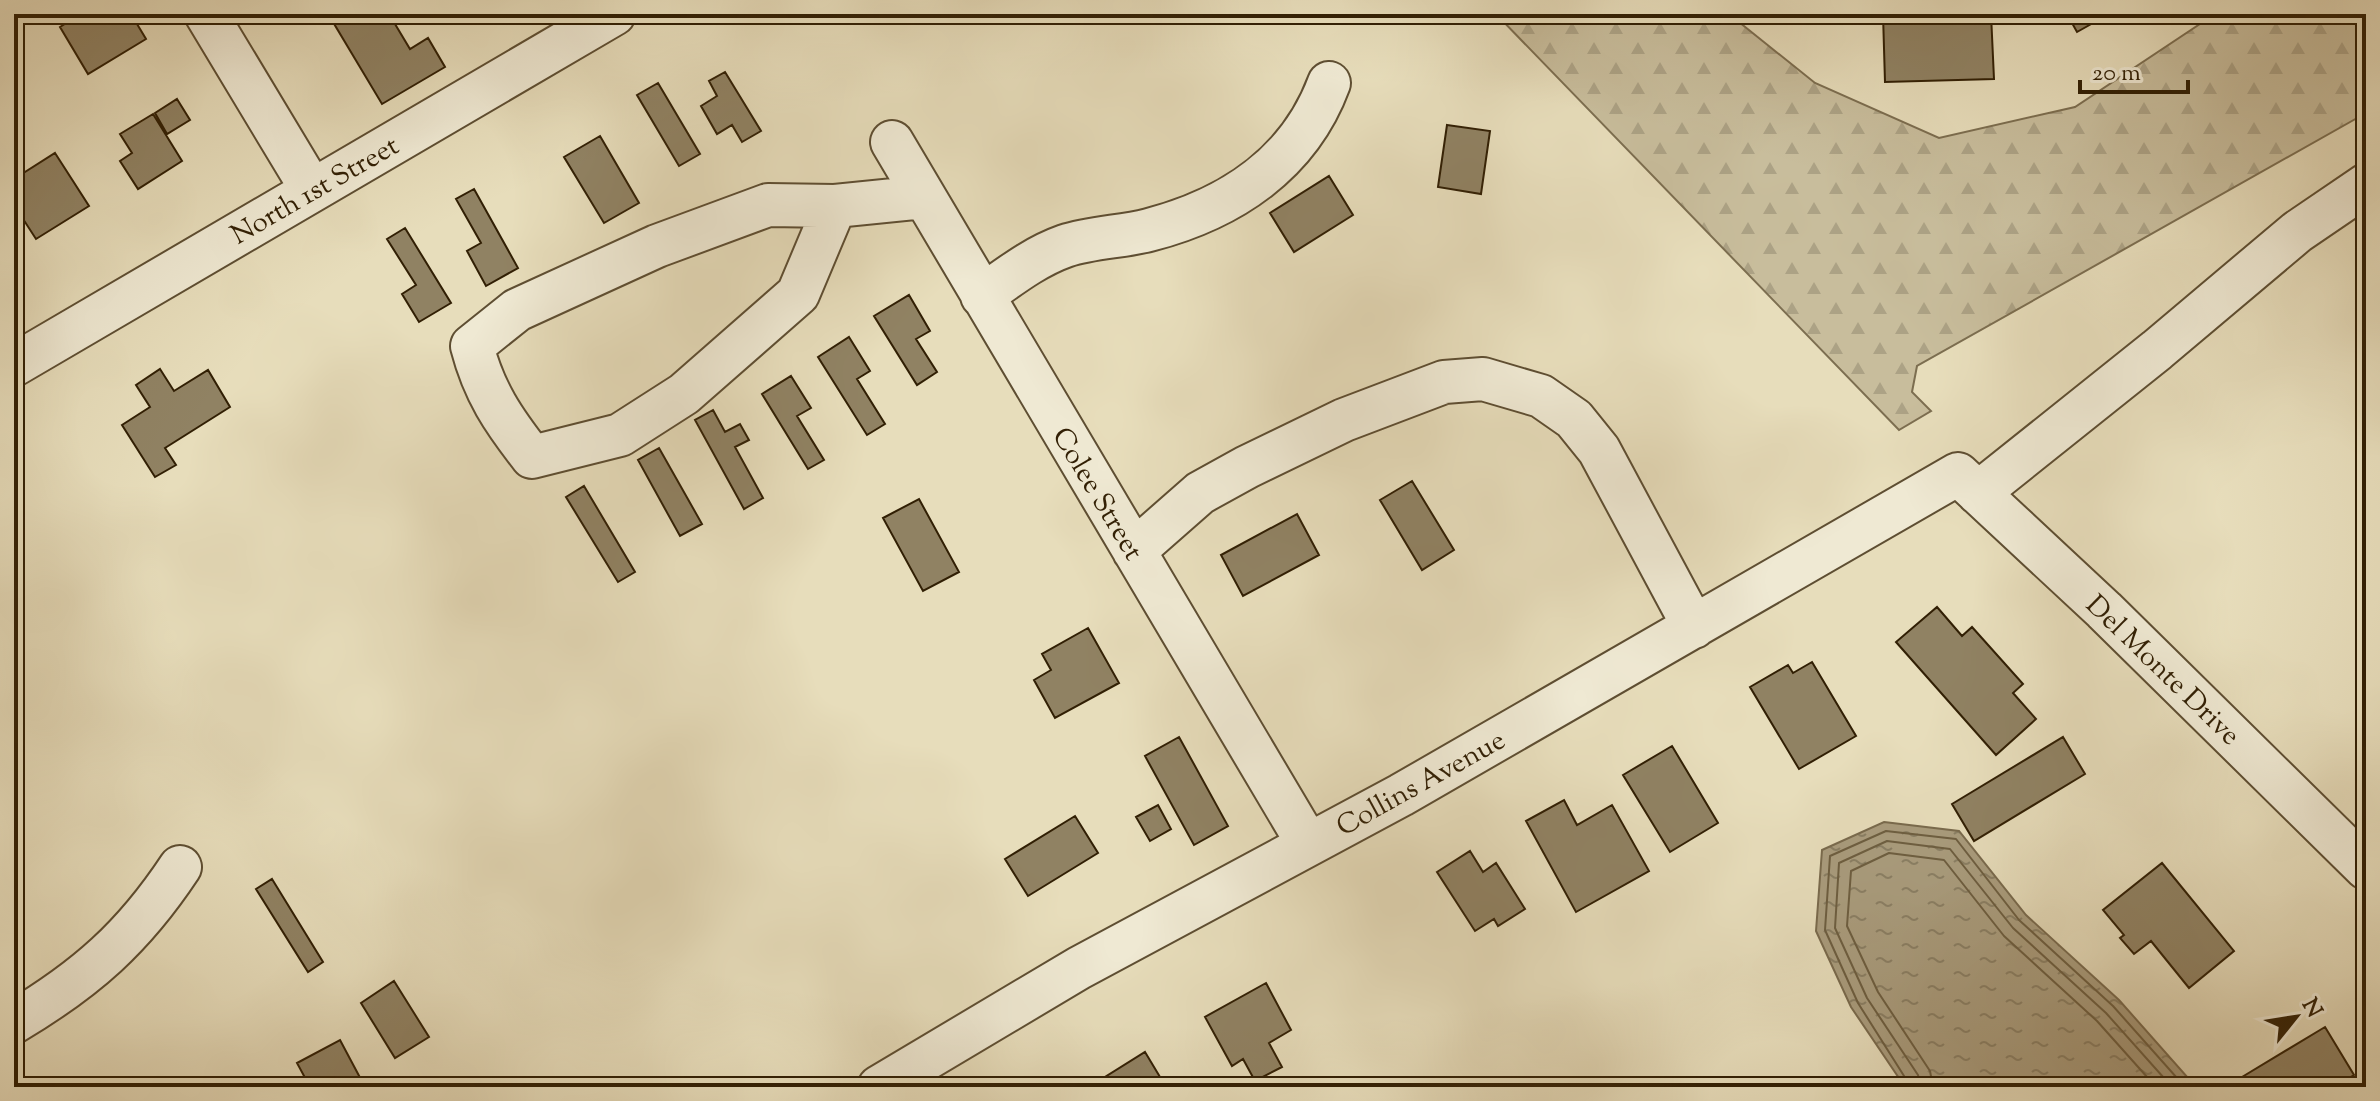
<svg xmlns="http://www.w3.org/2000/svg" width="2380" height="1101" viewBox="0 0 2380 1101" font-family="'Sorts Mill Goudy',serif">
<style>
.forest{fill:url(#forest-firs);stroke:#7c6e50;stroke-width:2}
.water{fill:url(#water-ripples);stroke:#796a4d;stroke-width:2}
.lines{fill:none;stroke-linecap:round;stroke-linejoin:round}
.shore{stroke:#6d5e40;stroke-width:2}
.building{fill:#908263;stroke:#311f04;stroke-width:2}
.minor-casing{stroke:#5e4e32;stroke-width:46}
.minor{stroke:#efe9d3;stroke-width:42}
.labels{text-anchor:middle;stroke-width:7;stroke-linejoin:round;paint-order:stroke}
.street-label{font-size:28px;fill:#311f04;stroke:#efe9d3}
</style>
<defs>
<pattern id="forest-firs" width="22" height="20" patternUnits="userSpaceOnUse" patternTransform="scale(2)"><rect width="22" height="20" fill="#c8bd9c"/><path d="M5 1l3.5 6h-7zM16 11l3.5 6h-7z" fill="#aca285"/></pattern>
<pattern id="water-ripples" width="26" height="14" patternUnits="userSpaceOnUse" patternTransform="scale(2)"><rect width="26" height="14" fill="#a99c7d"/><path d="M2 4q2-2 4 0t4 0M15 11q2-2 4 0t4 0" fill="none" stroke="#8a7f64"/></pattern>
</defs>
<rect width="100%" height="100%" fill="#e7ddbb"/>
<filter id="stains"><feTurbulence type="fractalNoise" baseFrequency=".0025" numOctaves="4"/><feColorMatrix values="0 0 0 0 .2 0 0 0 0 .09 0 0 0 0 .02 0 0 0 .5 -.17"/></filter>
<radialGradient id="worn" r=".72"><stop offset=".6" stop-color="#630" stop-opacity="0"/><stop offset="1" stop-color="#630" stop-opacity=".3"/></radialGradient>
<!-- forest -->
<path class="forest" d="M1496 14H1729L1815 83 1939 138 2075 107 2215 14H2366V113L1917 366 1912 392 1931 411 1899 430Z"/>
<!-- water -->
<path class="water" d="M1884 822 1959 831 2026 915 2119 1000 2196 1087H1905L1851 1007 1816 931 1822 850Z"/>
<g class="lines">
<!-- shore -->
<path class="shore" d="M1911 1087 1858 1003 1825 930 1830 856 1886 831 1956 839 2019 920 2113 1006 2185 1087
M1921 1087 1918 1075 1867 998 1835 928 1839 863 1887 841 1950 849 2013 928 2106 1013 2172 1087
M1933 1087 1930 1071 1878 992 1847 926 1851 871 1889 853 1944 860 2004 936 2097 1021 2156 1087"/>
</g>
<!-- building -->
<path class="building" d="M81 14H131L146 39 88 74 60 27Z
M347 14H389L410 49 428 38 445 67 382 104 333 22Z
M1883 14H1991L1994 79 1885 82Z
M2067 14H2109L2077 32Z
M725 72 761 131 742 142 732 125 717 134 701 106 717 96 709 81Z
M658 83 700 154 679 166 637 95Z
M177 99 190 120 167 134 155 113Z
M153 114 182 161 138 189 120 161 132 153 120 134Z
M1447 125 1490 131 1481 194 1438 187Z
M600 136 639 203 604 223 564 157Z
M55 153 89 206 36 239 14 205V179Z
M1329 176 1353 215 1294 252 1270 213Z
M474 189 518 268 486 286 467 251 481 243 456 199Z
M405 228 451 303 419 322 402 294 416 285 387 239Z
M909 295 930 331 916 339 937 372 917 385 874 316Z
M849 337 870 371 857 379 885 424 867 435 818 357Z
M160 369 174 391 208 370 230 407 165 448 176 465 155 477 122 425 150 407 136 385Z
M791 376 811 408 797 416 824 460 808 469 762 394Z
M713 410 725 432 740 424 749 440 735 447 763 498 744 509 695 420Z
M659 448 702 524 680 536 638 460Z
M1412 481 1454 550 1422 570 1380 500Z
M584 486 635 572 618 582 566 497Z
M919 499 959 572 923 591 883 518Z
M1297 514 1319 555 1243 596 1221 555Z
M1937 607 1962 636 1972 627 2023 684 2013 693 2036 719 1996 755 1896 642Z
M1088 628 1119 683 1055 718 1034 680 1051 670 1042 654Z
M1812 662 1856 736 1799 769 1750 687 1788 665 1793 673Z
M1179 737 1228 826 1194 845 1145 756Z
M2063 737 2085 774 1974 841 1952 804Z
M1672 746 1718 823 1670 852 1623 775Z
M1564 800 1577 825 1612 805 1649 871 1576 912 1526 821Z
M1158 805 1171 829 1150 841 1136 817Z
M1075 816 1098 853 1028 896 1005 859Z
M1470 851 1483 872 1496 863 1525 909 1498 926 1494 919 1475 931 1437 872Z
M2162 863 2234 951 2189 988 2151 941 2134 954 2120 938 2124 935 2103 910Z
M272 879 323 962 308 972 256 889Z
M394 981 429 1037 395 1058 361 1003Z
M1266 983 1291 1030 1269 1043 1282 1067 1255 1081 1243 1059 1232 1066 1205 1017Z
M2325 1027 2354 1075 2334 1087H2248L2242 1077Z
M340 1040 365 1087H310L297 1063Z
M1145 1052 1166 1087H1089Z"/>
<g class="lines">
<!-- minor casing -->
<g class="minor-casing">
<path id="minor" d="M206 14 312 190
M892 142 1308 844
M835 206 798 294 684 394 620 435 532 457C503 420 484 392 472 346L517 310 657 246 768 205 835 206 924 197
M982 296C1009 277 1034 257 1065 246 1092 237 1122 237 1149 230 1230 209 1299 164 1329 83
M14 365 614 14
M1978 493 2157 350 2297 232 2366 185
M1134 551 1200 493 1247 467 1344 420 1444 382 1483 379 1541 396 1574 419 1599 450 1694 627
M14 1022C86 979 133 938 180 867
M879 1087 1079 968 1401 795 1958 474 2104 610 2366 868"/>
</g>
<!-- minor -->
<use href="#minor" class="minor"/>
</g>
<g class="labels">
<!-- street labels -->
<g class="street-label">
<text transform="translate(314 189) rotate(-30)" y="10">North 1st Street</text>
<text transform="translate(1099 493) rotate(59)" y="10">Colee Street</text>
<text transform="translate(2164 669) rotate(44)" y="10">Del Monte Drive</text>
<text transform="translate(1420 782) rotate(-29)" y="10">Collins Avenue</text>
</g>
</g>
<!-- margin -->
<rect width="2380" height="1101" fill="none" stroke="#e7ddbb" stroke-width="48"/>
<rect x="16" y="16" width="2348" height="1069" fill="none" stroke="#311f04" stroke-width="4"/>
<rect x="24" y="24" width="2332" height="1053" fill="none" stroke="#311f04" stroke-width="2"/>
<!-- north arrow -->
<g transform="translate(2296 1017) rotate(60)" stroke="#efe9d3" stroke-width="6" paint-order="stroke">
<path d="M0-6L14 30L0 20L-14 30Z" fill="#311f04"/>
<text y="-12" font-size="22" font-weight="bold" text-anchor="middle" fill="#311f04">N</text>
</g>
<!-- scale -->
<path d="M2080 80v12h108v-12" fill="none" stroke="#311f04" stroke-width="4"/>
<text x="2092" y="80" font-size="24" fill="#311f04" stroke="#efe9d3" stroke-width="6" paint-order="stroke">20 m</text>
<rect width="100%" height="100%" filter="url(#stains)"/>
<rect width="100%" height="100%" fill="url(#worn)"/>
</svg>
